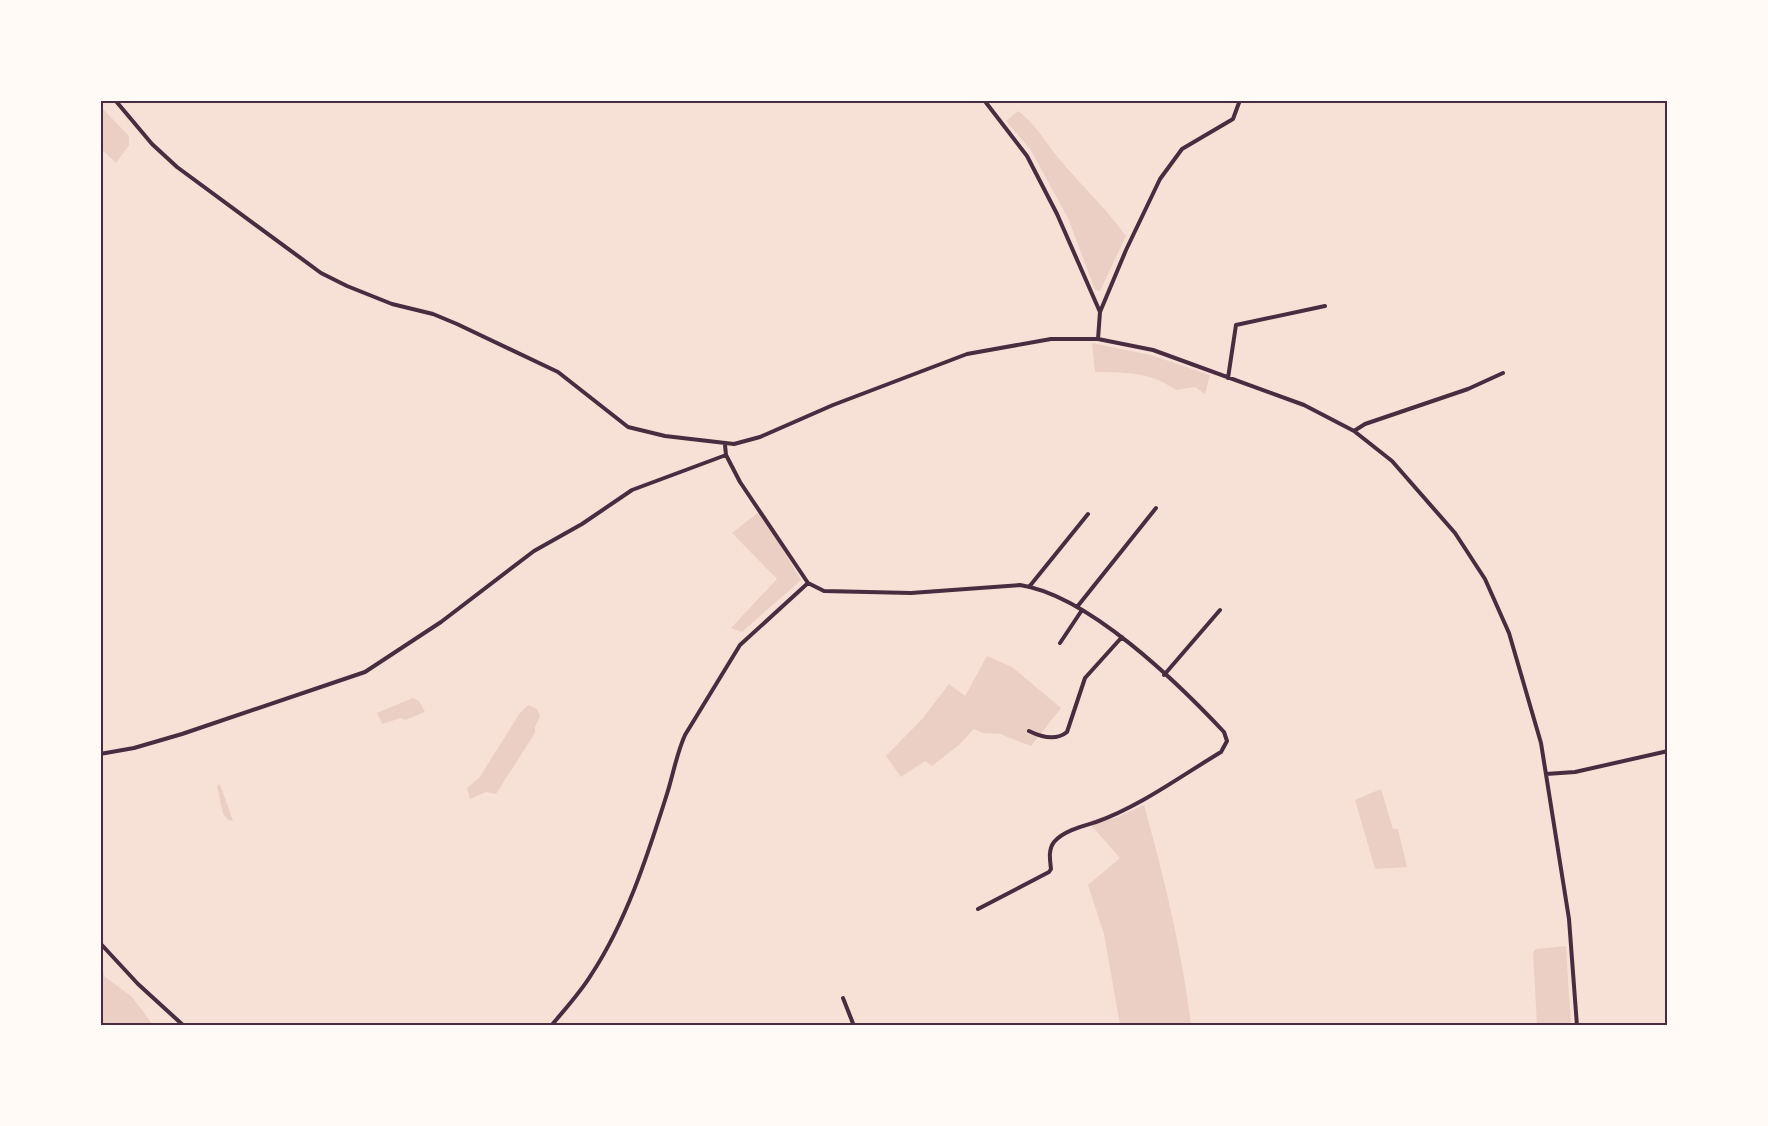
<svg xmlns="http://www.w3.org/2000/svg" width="1768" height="1126" viewBox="0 0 1768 1126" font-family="'Archivo Narrow',sans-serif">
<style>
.green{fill:#ebcfc5}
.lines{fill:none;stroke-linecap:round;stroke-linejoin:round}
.minor{stroke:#4a2c40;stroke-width:4}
.neatline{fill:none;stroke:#4a2c40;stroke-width:2}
</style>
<rect width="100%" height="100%" fill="#f7e1d7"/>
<!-- green -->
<path class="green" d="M101 107 129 136V145L116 163 101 149Z
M1018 111C1033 122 1041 135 1052 150 1075 180 1104 205 1126 236L1100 291 1095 290 1068 218 1030 149 1006 121Z
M1092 343 1151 355 1210 375 1205 394 1195 387 1176 390C1148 371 1127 373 1095 372Z
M760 511 801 580 742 632 731 628 777 579 732 533Z
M987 656 1012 667 1061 708 1031 746 1000 734 983 733 974 729 960 744 932 766 925 761 901 777 886 756 923 718 949 684 965 696Z
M413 698 419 701 425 712 405 720 401 718 382 724 377 713Z
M528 705 537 709 540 716 535 727V733L496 794 486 792 470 799 467 788 479 778 520 713Z
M220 784 233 821 228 820 223 814 217 786Z
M1381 789 1393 829H1398L1407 867 1375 869 1355 800Z
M1144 805C1164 877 1182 951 1191 1025H1120L1104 934 1088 885 1120 858 1090 824 1118 817Z
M1566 946 1571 1025H1537L1533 952 1536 949Z
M100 957 104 976 132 997 153 1025H101Z"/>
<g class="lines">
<!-- minor -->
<path class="minor" d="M115 100 152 144 177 167 321 273 347 286 392 304 433 314 457 324 558 372 628 427 665 436 734 444 760 437 833 405 967 354 1051 339H1098L1153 350 1304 405 1354 431 1392 461 1455 533 1485 579 1509 633 1541 743 1569 919 1577 1026
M984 100 1027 156 1057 214 1100 312
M1098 339 1100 312 1126 250 1160 179 1182 149 1233 119 1240 100
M1228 378 1236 325 1325 306
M1354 431 1365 424 1468 389 1503 373
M725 445 726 455 740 482 808 583
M1029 587 1088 514
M1077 607 1156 508
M1060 643 1082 610
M1164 675 1220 610
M1029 731C1041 737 1056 741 1067 732L1085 678 1122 637
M100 754 134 748 182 734 365 672 441 622 534 551 582 524 632 490 726 455
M1546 774 1575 772 1668 751
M100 943 138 984 184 1026
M843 998 854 1026
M551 1026C565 1009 580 993 591 975 626 922 647 857 666 797 673 776 676 755 685 735L740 645 808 583 824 591 911 593 1020 585C1088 595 1178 683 1224 732L1227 741 1221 752C1181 776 1139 807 1096 822 1083 826 1063 831 1054 842 1048 850 1050 860 1051 869L1049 872 978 909"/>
</g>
<!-- border -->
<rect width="1768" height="1126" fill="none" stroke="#fffaf5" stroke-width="204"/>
<rect x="102" y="102" width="1564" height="922" class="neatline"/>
</svg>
